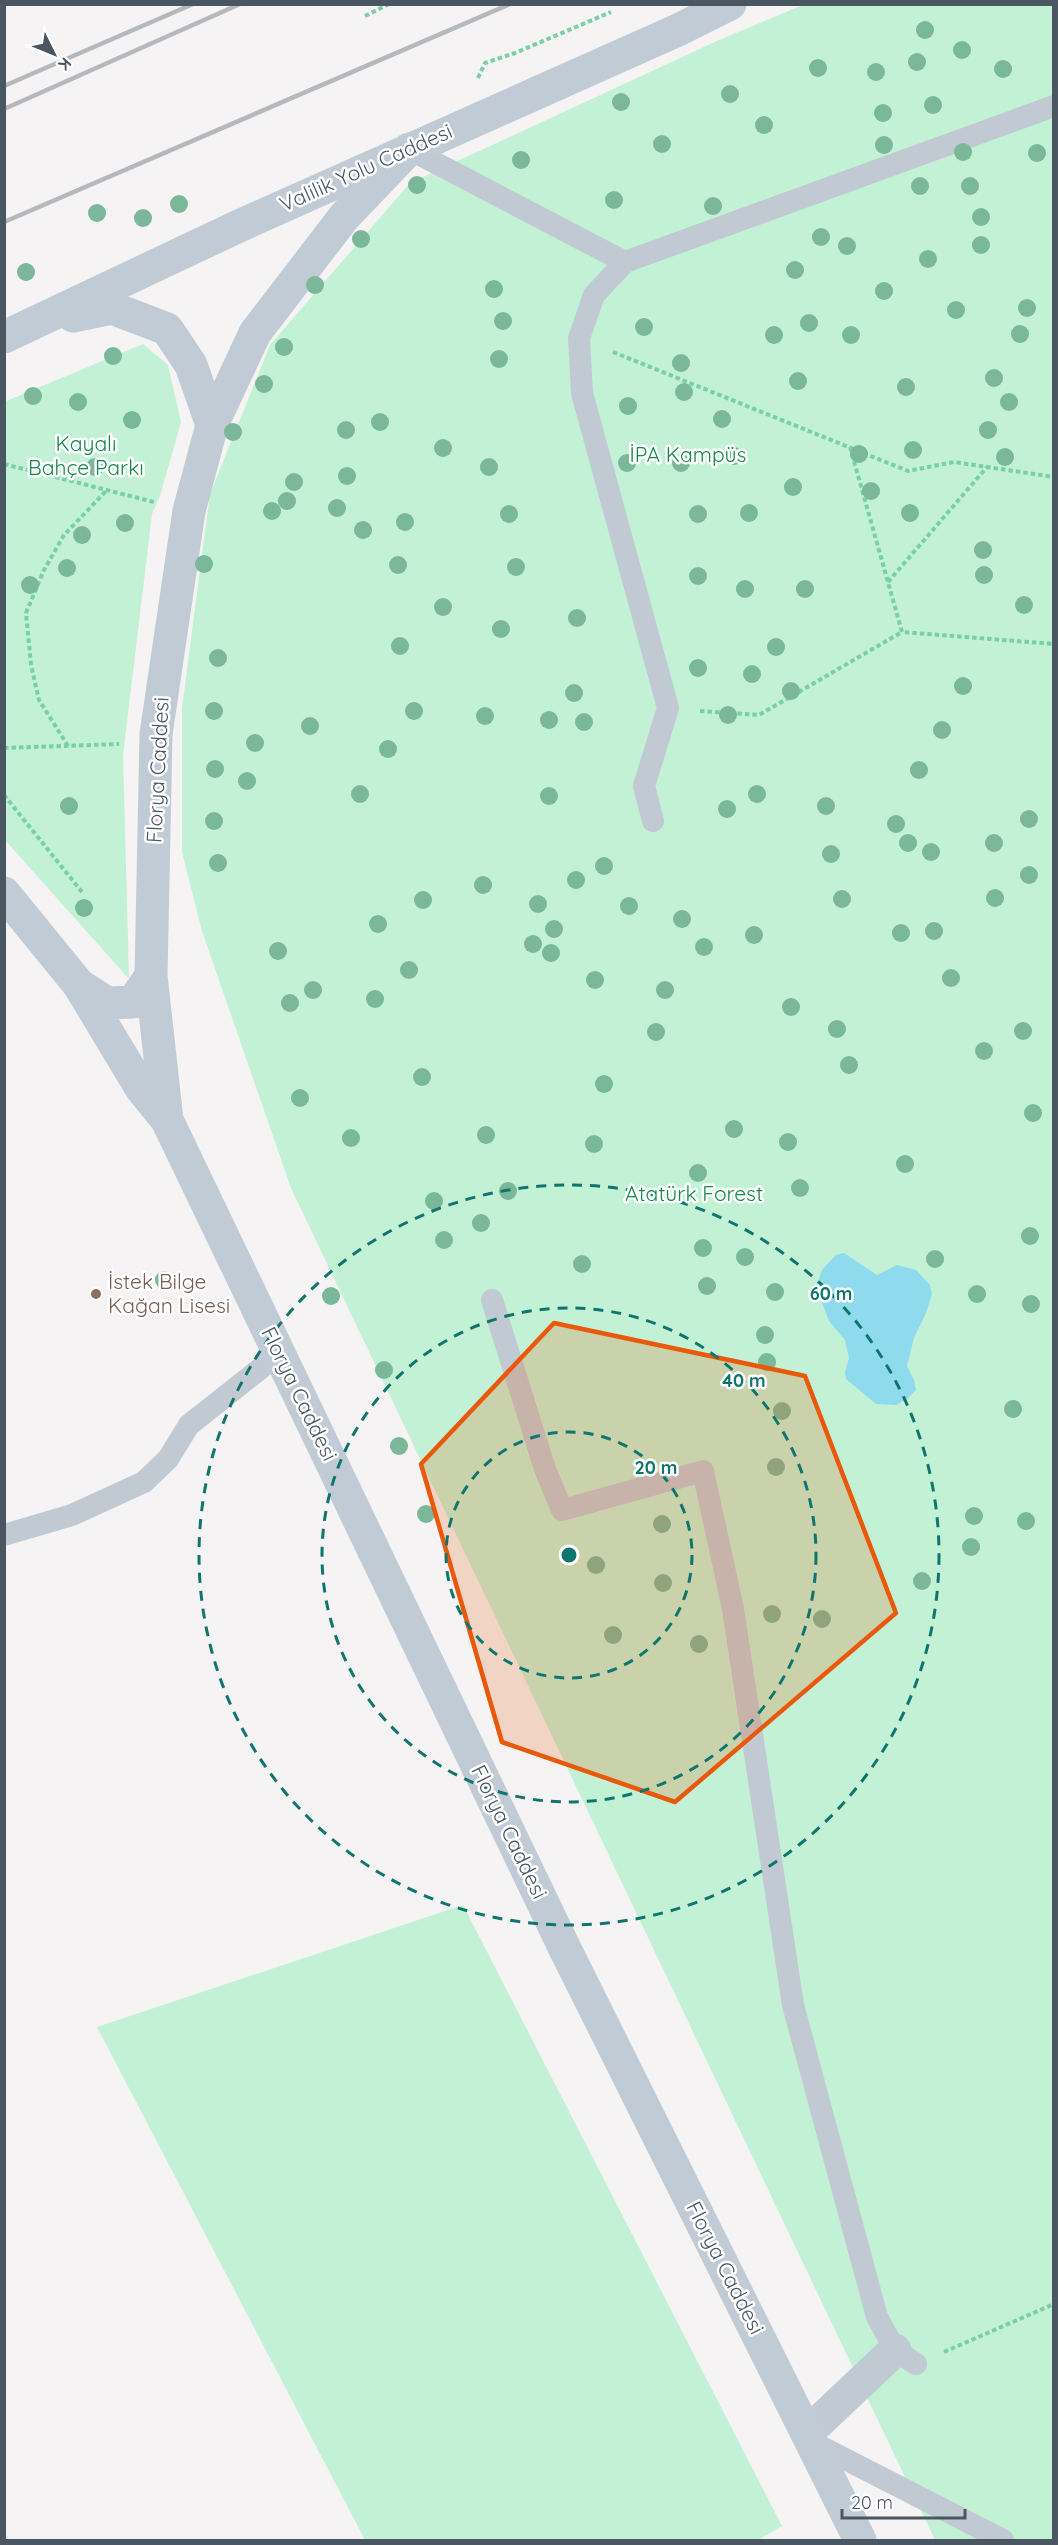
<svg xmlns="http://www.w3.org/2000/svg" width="1058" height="2545" viewBox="0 0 1058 2545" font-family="Quicksand,sans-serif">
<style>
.green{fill:#c3f1d5}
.water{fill:#90daee}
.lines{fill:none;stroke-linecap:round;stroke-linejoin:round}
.path{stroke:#7ad0a6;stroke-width:4;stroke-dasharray:4.5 3;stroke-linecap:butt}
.lane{stroke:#c1cad2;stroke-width:22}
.street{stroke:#c1cad2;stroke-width:33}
.secondary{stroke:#c1cbd6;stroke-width:33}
.rail{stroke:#b5b8bd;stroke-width:4.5}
.tree{fill:#7bb799}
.marked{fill:#e8590c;fill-opacity:0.2;stroke:#e8590c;stroke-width:4.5;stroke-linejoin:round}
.ring{fill:none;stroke:#0f766e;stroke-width:3;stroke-dasharray:10 8}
.education-dot{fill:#8d6e63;stroke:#fff;stroke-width:2}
.labels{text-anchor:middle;stroke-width:5;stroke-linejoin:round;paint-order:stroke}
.street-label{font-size:21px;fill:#4a5661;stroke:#fff}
.park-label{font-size:21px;fill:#17864f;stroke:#fff}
.education-label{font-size:21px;fill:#785e54;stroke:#fff;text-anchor:start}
.centre{fill:#0f766e;stroke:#fff;stroke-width:3}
.ring-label{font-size:18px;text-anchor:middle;font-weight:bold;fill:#0f766e;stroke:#fff;stroke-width:5;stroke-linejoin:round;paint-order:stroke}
</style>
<rect width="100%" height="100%" fill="#f5f3f3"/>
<!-- green -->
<path class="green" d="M803 5H1053V2540H935L291 1188 202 931 182 852V708L210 494 270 345 410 183 719 40Z
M143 344 168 365 181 422 160 496 152 514 123 755 129 979 5 840 4 402Z
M463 1905 782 2526 758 2540H365L97 2027Z"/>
<!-- water -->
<path class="water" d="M844 1253 877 1275 897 1265 916 1270 930 1285 932 1294 926 1313 914 1338 907 1366 914 1380 916 1390 906 1400 896 1405 876 1404 846 1379 845 1372 849 1358 845 1340 829 1321 816 1287 822 1270 836 1255Z"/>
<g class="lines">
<!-- path -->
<path class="path" d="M365 16 389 4
M478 78 485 63 515 53 611 12
M613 352 908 471 954 462 1054 477
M850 447 902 632 1054 644
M4 464 154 502
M888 582 987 467
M700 711 759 715 902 632
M68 746 39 700 31 665 26 613 44 570 64 535 107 490
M4 748 119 744
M4 795 82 892
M944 2352 1054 2304"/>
<!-- lane -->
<path class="lane" d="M409 149 625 262
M653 821 644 786 668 708 582 393 579 338 594 295 625 262 1054 106
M492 1300 545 1469 562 1510 703 1471 733 1609 793 2005 877 2317 895 2350 916 2364
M4 1535 72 1515 144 1482 168 1459 189 1425 280 1353
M812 2442 1003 2540"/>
<!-- street -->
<path class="street" d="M807 2433 895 2350"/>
<!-- secondary -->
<path class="secondary" d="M73 316 112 308 167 329 191 365 212 425
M4 337 239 226 678 30 730 4
M4 893 79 985 141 1088 167 1120 565 1949 860 2540
M79 985 107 1003 133 1002 151 976
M167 1120 151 976 156 734 189 511 212 425 255 333 344 217 409 149"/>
<!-- rail -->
<path class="rail" d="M4 86 193 4
M4 109 240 4
M4 222 510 4"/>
</g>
<!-- trees -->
<g class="tree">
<circle cx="925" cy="30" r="9"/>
<circle cx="962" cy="50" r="9"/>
<circle cx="917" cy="62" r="9"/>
<circle cx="818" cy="68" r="9"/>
<circle cx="1003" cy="69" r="9"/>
<circle cx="876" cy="72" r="9"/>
<circle cx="730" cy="94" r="9"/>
<circle cx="621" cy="102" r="9"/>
<circle cx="933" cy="105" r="9"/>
<circle cx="883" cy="113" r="9"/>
<circle cx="764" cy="125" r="9"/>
<circle cx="662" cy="144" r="9"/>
<circle cx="884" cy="145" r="9"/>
<circle cx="963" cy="152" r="9"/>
<circle cx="1037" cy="153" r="9"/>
<circle cx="521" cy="160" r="9"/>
<circle cx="417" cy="185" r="9"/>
<circle cx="920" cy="186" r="9"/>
<circle cx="970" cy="186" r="9"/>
<circle cx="614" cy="200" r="9"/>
<circle cx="179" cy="204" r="9"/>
<circle cx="713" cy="206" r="9"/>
<circle cx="97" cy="213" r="9"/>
<circle cx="981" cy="217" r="9"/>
<circle cx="143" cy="218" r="9"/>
<circle cx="821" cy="237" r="9"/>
<circle cx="361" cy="239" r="9"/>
<circle cx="981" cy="245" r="9"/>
<circle cx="847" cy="246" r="9"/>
<circle cx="928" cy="259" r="9"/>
<circle cx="795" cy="270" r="9"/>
<circle cx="26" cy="272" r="9"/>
<circle cx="315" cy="285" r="9"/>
<circle cx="494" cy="289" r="9"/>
<circle cx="884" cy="291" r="9"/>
<circle cx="1027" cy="308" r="9"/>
<circle cx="956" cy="310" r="9"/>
<circle cx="503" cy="321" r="9"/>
<circle cx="809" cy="323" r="9"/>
<circle cx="644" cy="327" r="9"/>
<circle cx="1020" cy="334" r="9"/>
<circle cx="774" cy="335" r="9"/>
<circle cx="851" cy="335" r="9"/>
<circle cx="284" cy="347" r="9"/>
<circle cx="113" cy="356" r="9"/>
<circle cx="499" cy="359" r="9"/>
<circle cx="681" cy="363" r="9"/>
<circle cx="994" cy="378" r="9"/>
<circle cx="798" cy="381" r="9"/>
<circle cx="264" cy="384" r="9"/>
<circle cx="906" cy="387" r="9"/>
<circle cx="684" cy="392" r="9"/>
<circle cx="33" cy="396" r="9"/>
<circle cx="78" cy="402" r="9"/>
<circle cx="1009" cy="402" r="9"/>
<circle cx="628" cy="406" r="9"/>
<circle cx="722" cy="419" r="9"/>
<circle cx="132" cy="420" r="9"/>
<circle cx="380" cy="422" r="9"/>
<circle cx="346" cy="430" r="9"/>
<circle cx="988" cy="430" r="9"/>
<circle cx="233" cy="432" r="9"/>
<circle cx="443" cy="448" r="9"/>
<circle cx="913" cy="450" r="9"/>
<circle cx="859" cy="454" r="9"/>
<circle cx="734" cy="456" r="9"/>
<circle cx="1005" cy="457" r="9"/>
<circle cx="627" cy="463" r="9"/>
<circle cx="681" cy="463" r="9"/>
<circle cx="95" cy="467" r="9"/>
<circle cx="489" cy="467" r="9"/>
<circle cx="347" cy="476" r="9"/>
<circle cx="294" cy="482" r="9"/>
<circle cx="793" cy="487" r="9"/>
<circle cx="871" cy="491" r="9"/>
<circle cx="287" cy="501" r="9"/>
<circle cx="337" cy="508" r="9"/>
<circle cx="272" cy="511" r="9"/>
<circle cx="749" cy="513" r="9"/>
<circle cx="910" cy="513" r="9"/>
<circle cx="509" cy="514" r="9"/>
<circle cx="698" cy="514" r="9"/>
<circle cx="405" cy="522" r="9"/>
<circle cx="125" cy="523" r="9"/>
<circle cx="363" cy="530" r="9"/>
<circle cx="82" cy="535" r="9"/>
<circle cx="983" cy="550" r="9"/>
<circle cx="204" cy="564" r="9"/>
<circle cx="398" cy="565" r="9"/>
<circle cx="516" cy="567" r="9"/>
<circle cx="67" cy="568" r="9"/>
<circle cx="984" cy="575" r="9"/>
<circle cx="698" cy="576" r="9"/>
<circle cx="30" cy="585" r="9"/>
<circle cx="745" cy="589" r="9"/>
<circle cx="805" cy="589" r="9"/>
<circle cx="1024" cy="605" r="9"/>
<circle cx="443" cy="607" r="9"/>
<circle cx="577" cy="618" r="9"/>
<circle cx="501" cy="629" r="9"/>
<circle cx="400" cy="646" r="9"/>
<circle cx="776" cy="647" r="9"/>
<circle cx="218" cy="658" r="9"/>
<circle cx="698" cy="668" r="9"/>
<circle cx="752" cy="674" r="9"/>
<circle cx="963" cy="686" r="9"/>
<circle cx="791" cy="691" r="9"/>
<circle cx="574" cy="693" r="9"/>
<circle cx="214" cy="711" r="9"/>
<circle cx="414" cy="711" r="9"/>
<circle cx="728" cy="715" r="9"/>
<circle cx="485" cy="716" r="9"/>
<circle cx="549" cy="720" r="9"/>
<circle cx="584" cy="722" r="9"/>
<circle cx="310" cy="726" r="9"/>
<circle cx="942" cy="730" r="9"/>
<circle cx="255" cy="743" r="9"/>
<circle cx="388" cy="749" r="9"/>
<circle cx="215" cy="769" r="9"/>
<circle cx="919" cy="770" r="9"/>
<circle cx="247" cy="781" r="9"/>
<circle cx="360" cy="794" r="9"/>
<circle cx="757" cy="794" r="9"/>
<circle cx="549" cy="796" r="9"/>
<circle cx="69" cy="806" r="9"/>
<circle cx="826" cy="806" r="9"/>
<circle cx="727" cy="809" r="9"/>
<circle cx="1029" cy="819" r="9"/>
<circle cx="214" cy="821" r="9"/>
<circle cx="896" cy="824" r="9"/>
<circle cx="908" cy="843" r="9"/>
<circle cx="994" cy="843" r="9"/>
<circle cx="931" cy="852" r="9"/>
<circle cx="831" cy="854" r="9"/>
<circle cx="218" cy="863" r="9"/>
<circle cx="604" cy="866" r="9"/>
<circle cx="1029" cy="875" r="9"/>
<circle cx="576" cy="880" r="9"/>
<circle cx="483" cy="885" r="9"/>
<circle cx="995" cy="898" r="9"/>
<circle cx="842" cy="899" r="9"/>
<circle cx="423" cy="900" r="9"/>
<circle cx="538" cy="904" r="9"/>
<circle cx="629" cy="906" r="9"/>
<circle cx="84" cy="908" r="9"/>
<circle cx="682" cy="919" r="9"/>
<circle cx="378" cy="924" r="9"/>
<circle cx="554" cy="929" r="9"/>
<circle cx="934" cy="931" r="9"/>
<circle cx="901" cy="933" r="9"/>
<circle cx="754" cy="935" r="9"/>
<circle cx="533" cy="944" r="9"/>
<circle cx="704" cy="947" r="9"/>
<circle cx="278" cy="951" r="9"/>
<circle cx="551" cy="953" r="9"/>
<circle cx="409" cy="970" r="9"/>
<circle cx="951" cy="978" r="9"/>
<circle cx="595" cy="980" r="9"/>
<circle cx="313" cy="990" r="9"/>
<circle cx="665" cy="990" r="9"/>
<circle cx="375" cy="999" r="9"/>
<circle cx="290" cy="1003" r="9"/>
<circle cx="791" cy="1007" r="9"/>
<circle cx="837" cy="1029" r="9"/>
<circle cx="1023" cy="1031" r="9"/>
<circle cx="656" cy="1032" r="9"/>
<circle cx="984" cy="1051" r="9"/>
<circle cx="849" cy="1065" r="9"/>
<circle cx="422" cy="1077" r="9"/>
<circle cx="604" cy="1084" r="9"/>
<circle cx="300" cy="1098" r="9"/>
<circle cx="1033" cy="1113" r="9"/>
<circle cx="734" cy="1129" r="9"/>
<circle cx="486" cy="1135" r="9"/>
<circle cx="351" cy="1138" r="9"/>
<circle cx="788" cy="1142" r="9"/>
<circle cx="594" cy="1144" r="9"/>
<circle cx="905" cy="1164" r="9"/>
<circle cx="698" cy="1173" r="9"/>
<circle cx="800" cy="1188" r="9"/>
<circle cx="508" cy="1191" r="9"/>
<circle cx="434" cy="1201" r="9"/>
<circle cx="481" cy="1223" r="9"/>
<circle cx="1030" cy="1236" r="9"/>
<circle cx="444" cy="1240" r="9"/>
<circle cx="703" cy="1248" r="9"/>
<circle cx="745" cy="1257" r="9"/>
<circle cx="935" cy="1259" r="9"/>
<circle cx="582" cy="1264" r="9"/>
<circle cx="164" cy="1280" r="9"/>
<circle cx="707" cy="1286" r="9"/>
<circle cx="775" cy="1292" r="9"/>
<circle cx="977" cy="1294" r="9"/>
<circle cx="331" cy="1296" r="9"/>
<circle cx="1031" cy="1304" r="9"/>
<circle cx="765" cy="1335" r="9"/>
<circle cx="767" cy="1362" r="9"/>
<circle cx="384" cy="1370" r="9"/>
<circle cx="1013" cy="1409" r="9"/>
<circle cx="782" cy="1411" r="9"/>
<circle cx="399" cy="1446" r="9"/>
<circle cx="776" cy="1467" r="9"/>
<circle cx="426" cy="1514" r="9"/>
<circle cx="974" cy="1516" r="9"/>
<circle cx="1026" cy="1521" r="9"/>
<circle cx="662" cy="1524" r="9"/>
<circle cx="971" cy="1547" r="9"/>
<circle cx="596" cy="1565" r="9"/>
<circle cx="922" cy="1581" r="9"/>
<circle cx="663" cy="1583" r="9"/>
<circle cx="772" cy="1614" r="9"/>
<circle cx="822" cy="1619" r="9"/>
<circle cx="613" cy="1635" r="9"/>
<circle cx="699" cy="1644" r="9"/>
</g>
<!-- marked area -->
<path class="marked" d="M554 1323 805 1376 896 1613 675 1802 502 1742 421 1464Z"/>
<!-- distance rings -->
<g class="ring">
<circle cx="569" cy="1555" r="123"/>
<circle cx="569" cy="1555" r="247"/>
<circle cx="569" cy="1555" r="370"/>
</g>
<!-- markers -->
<circle class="education-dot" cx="96" cy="1294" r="6"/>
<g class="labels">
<!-- street labels -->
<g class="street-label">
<text transform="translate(366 168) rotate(-24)" y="7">Valilik Yolu Caddesi</text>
<text transform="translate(158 770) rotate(-87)" y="7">Florya Caddesi</text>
<text transform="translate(299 1394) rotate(64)" y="7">Florya Caddesi</text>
<text transform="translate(509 1832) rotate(64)" y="7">Florya Caddesi</text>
<text transform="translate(725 2268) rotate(63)" y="7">Florya Caddesi</text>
</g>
<!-- park labels -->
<g class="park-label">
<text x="86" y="451">Kayalı<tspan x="86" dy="24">Bahçe Parkı</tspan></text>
<text x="688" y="462">İPA Kampüs</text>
<text x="694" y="1201">Atatürk Forest</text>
</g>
<!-- education labels -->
<g class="education-label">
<text x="108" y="1289">İstek Bilge<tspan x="108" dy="24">Kağan Lisesi</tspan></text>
</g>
</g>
<circle cx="569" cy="1555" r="9" class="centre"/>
<g class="ring-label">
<text x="831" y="1300">60 m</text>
<text x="744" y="1387">40 m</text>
<text x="656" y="1474">20 m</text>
</g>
<!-- border -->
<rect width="1058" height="2545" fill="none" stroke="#4a5661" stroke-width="12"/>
<!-- north arrow -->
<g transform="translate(54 54) rotate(133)" stroke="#ffffff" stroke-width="4.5" paint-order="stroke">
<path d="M0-4.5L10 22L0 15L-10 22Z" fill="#4a5661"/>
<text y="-9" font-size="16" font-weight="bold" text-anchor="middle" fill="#4a5661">K</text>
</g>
<!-- scale -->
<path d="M842 2509v9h123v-9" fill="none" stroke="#4a5661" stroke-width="3"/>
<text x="851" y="2509" font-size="18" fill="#4a5661" stroke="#ffffff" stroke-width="4.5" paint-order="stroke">20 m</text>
</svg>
